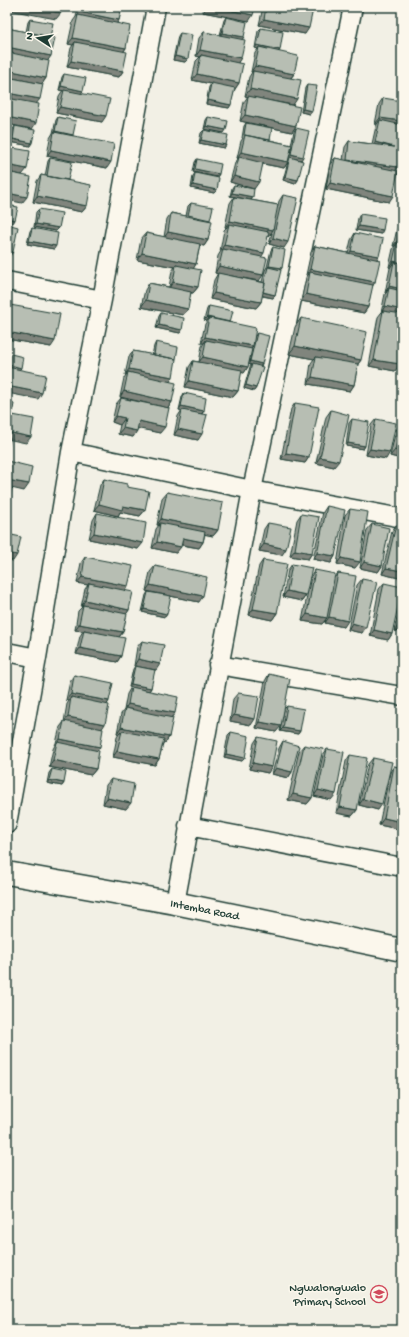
<svg xmlns="http://www.w3.org/2000/svg" width="409" height="1337" viewBox="0 0 409 1337" font-family="'Gochi Hand',sans-serif">
<style>
.lines{fill:none;stroke-linecap:round;stroke-linejoin:round}
.street-casing{stroke:#1f3d34;stroke-width:21}
.secondary-casing{stroke:#1f3d34;stroke-width:25}
.street{stroke:#fbf7ec;stroke-width:18}
.secondary{stroke:#fbf7ec;stroke-width:22}
.wall{fill:#9da39a;stroke:#1f3d34}
.shaded-wall{fill:#80857d;stroke:#1f3d34}
.building{fill:#b7beb3;stroke:#1f3d34}
.labels{text-anchor:middle;stroke-width:3;stroke-linejoin:round;paint-order:stroke}
.street-label{font-size:12px;fill:#1f3d34;stroke:#fbf7ec}
.poi-label{font-size:12px;fill:#1f3d34;stroke:#fbf7ec;text-anchor:end}
</style>
<rect width="100%" height="100%" fill="#f2f0e5"/>
<filter id="ink" filterUnits="userSpaceOnUse"><feTurbulence type="fractalNoise" baseFrequency=".025" numOctaves="2"/><feDisplacementMap in="SourceGraphic" scale="8" xChannelSelector="R" yChannelSelector="G"/><feConvolveMatrix kernelMatrix="1 2 1 2 8 2 1 2 1" color-interpolation-filters="sRGB"/></filter>
<g filter="url(#ink)">
<g class="lines">
<!-- street casing -->
<g class="street-casing">
<path id="street" d="M7 281 102 300
M71 452 252 490 402 518
M7 652 37 658
M218 665 402 696
M7 824 37 658 71 452 102 300 156 7
M188 826 402 867
M175 903 252 490 353 7"/>
</g>
<!-- secondary casing -->
<g class="secondary-casing">
<path id="secondary" d="M7 873 175 903 402 950"/>
</g>
<!-- street -->
<use href="#street" class="street"/>
<!-- secondary -->
<use href="#secondary" class="secondary"/>
</g>
<!-- wall -->
<path class="wall" d="M78 7H122L119 20 117 23 126 48 123 52V71L119 77 67 67 71 48 73 45 68 44 73 21 76 17Z
M204 7H255L249 21 203 12Z
M263 7H308V8L305 34 259 25Z
M226 17 242 40 238 63 239 83 235 89 229 108 206 104 209 87 211 84 192 80 196 61 200 57 196 56 199 38 204 32 220 35 224 20Z
M30 19 50 37 46 78 42 84 7 77V28L26 32 28 22Z
M261 28 280 50 279 51 294 74 291 78 293 105 296 126 292 132 240 121 244 102 248 96H245L249 77 252 72H251L255 53 258 49 255 48 258 31Z
M180 33 188 59 185 62 173 60 178 36Z
M64 74 83 91 81 93 102 122 56 113 59 96 63 90H59L62 77Z
M307 85 312 111 310 114 301 112 305 88Z
M383 98 395 171 389 202 326 189 330 164 335 158 343 160 345 147 349 141 372 144 376 126 377 124H375L379 104Z
M58 117 73 135V136L107 168 47 156 50 138 53 133 56 120Z
M208 117 224 133 204 129 206 120Z
M246 123 270 140 291 145 294 131 296 128 301 160 298 180 295 184 283 180 288 162 284 168 263 164 254 189 230 182 235 163 238 159 237 158 241 141 243 138H242L244 126Z
M15 126 30 146 10 142 13 129Z
M204 130 226 145 224 148 199 143 201 133Z
M50 158 68 180 87 206 82 212 33 202 37 181 41 175 45 176 48 161Z
M197 159 219 174 217 177 193 172 195 162Z
M195 173 214 193 191 188 193 176Z
M234 185 253 197 251 200 278 205 279 201 283 195 284 248 269 244 272 233 269 236H268L261 257 259 281 215 273 218 256 221 251H220L224 230 226 228 225 227 230 203 234 197 230 196 232 188Z
M191 203 210 220 208 240 204 246 200 245 196 264 193 268 198 287 193 293H191L183 315 141 307 145 290 149 283 169 287 172 271 175 267 137 260 141 239 146 233 164 237 167 219 171 213 186 216 188 206Z
M402 204V352L395 371 369 366 378 317 381 313 385 294 386 293H385L390 268 389 267 393 249 395 246H393L398 225 400 222Z
M39 209 56 231 34 227 36 212Z
M360 214 381 234 356 230 358 218Z
M32 228 54 249 27 244 30 231Z
M355 233 377 259 375 282 372 286 368 307 364 313 301 301 306 278 308 275H306L311 252 315 246 348 253 351 240Z
M273 247 282 268 280 270 275 295 273 298 262 296 261 302 256 308 210 299 214 280 218 273 262 282 265 270 267 267 271 250Z
M10 305 51 347 7 339V310Z
M209 306 230 322 255 336 257 333 260 367 256 388 254 391 244 388 250 367 251 365 249 364 244 373 241 372 238 391 233 397 185 387 189 367 193 361 199 362 202 346 204 343H201L205 324 207 321 204 320 207 309Z
M161 313 182 330 180 333 156 328 159 316Z
M301 318 361 360 358 364 354 385 350 391 308 384 311 363 314 359 289 354 295 327Z
M156 342 170 381 172 402 168 408 120 397 124 378 126 375H125L129 357 133 351 152 355 154 346Z
M184 393 204 411 202 414 198 440 174 435 178 416 182 410H179L182 397Z
M121 398 160 433 138 428 133 437 118 434 120 425 112 422 116 404Z
M295 403 309 457 305 463 281 459 291 409Z
M331 410 334 467 316 463 326 417Z
M352 419 365 446 363 449 346 446 349 423Z
M376 419 386 459 366 455 371 425Z
M401 424H402V459L390 456 396 430Z
M104 479 145 510 140 516 120 512 118 516 94 510 100 485Z
M167 492 218 530 213 536 205 534 203 542 199 548 181 545 176 553 152 548 156 529 159 525H157L162 498Z
M327 506 335 556 331 563 313 559 323 512Z
M350 509 355 568 337 564 345 515Z
M97 513 138 549 89 539 93 520Z
M301 514 312 553 308 559 290 556 297 520Z
M268 523 282 555 259 551 264 529Z
M372 524 382 566 378 572 360 568 367 530Z
M396 525 399 578 382 574 392 531Z
M85 557 125 590 129 610 126 614 123 632 119 637 121 656 117 662 76 654 80 636 83 631 75 630 78 611 82 607H81L85 589 88 585 77 583 81 563Z
M263 560 277 613 272 620 249 615 259 566Z
M292 564 306 595 302 601 283 597 288 570Z
M155 566 199 602 146 591 150 572Z
M315 570 334 578 338 573 344 627 325 623 326 620 322 624 302 621 311 576Z
M362 579V633L348 630 357 585Z
M384 583 392 634 388 640 370 636 379 589Z
M148 592 167 614 165 617 142 612 146 595Z
M402 595V632L394 631Z
M142 641 156 670 153 669 151 688 149 691 175 713 171 718 169 737 165 743H163L159 759 155 765 113 757 117 737 119 734 117 733 121 714 124 710 127 694 131 687 140 689 129 687 133 669 135 666H134L137 647Z
M269 674 276 732 256 728 265 681Z
M74 675 109 701 107 704 97 751 96 769 91 775 49 767 53 749 56 743 60 727 64 722 67 704 69 701 66 700 70 681Z
M238 693 251 725 230 721 233 699Z
M287 706 300 731 298 734 280 731 284 709Z
M231 732 242 761 224 757 228 735Z
M258 737 268 773 249 769 254 743Z
M283 741 292 772 288 778 272 774 279 748Z
M304 745 312 798 307 804 288 800 299 751Z
M327 749 331 800 314 796 323 755Z
M350 755 357 810 352 816 336 813 346 761Z
M373 758 378 810 359 805 368 764Z
M394 766 402 768V823L398 829 379 825 390 772Z
M52 769 64 783 62 786 47 783 49 773Z
M111 779 126 809 103 804 106 785Z"/>
<!-- shaded-wall -->
<path class="shaded-wall" d="M11 7H31L61 13 56 19 9 10Z
M206 7H215L253 15 249 21 203 12Z
M80 12 119 20 115 26 77 16Z
M264 19 309 28 305 34 259 25Z
M222 33 244 37 241 41 220 36Z
M73 38 126 48 121 55 75 42 73 45 68 44Z
M257 45 280 50 278 53 259 47 258 49 255 48Z
M7 47 51 56 46 63 7 54Z
M200 50 241 58 237 64 201 55 200 57 196 56Z
M175 56 188 59 185 62 173 60Z
M71 61 123 71 119 77 67 67Z
M255 66 294 74 289 80 253 71 252 72H251Z
M7 70 46 78 42 84 7 77Z
M197 74 239 83 235 89 192 80Z
M61 86 83 91 81 94 59 90Z
M250 89 297 99 293 105 245 96Z
M7 93 40 99 35 105 7 100Z
M208 100 231 105 229 108 206 104Z
M60 107 106 116 102 122 56 113Z
M303 109 312 111 310 114 301 112Z
M245 115 296 126 292 132 240 121Z
M7 117 36 123 32 129 7 124Z
M380 118 402 121V128L380 120 377 124H375Z
M206 126 226 130 224 133 204 129Z
M55 131 73 135 71 138 54 133Z
M13 139 32 143 30 146 10 142Z
M201 140 226 145 224 148 199 143Z
M375 142 394 147 371 148Z
M51 150 111 162 107 168 47 156Z
M241 152 288 162 284 168 239 159V157L238 159 237 158Z
M291 154 303 157 301 160 289 157Z
M347 160 398 167 394 173 342 166Z
M7 165 27 169 22 175 7 172Z
M195 169 219 174 217 177 193 172Z
M234 176 259 182 254 189 230 182Z
M285 177 298 180 295 184 283 180Z
M330 183 393 196 389 202 326 189Z
M193 185 217 190 214 193 191 188Z
M7 193 27 197 22 203 7 200Z
M232 193 253 197 251 200 230 196Z
M37 196 87 206 82 212 33 202Z
M7 218 15 220 13 223 7 222Z
M230 221 273 230 269 236 228 228 229 224 226 228 225 227Z
M36 224 59 228 56 231 34 227Z
M359 226 383 230 381 234 356 230Z
M168 232 208 240 204 246 164 238Z
M273 238 288 242 284 248 269 244Z
M398 240 402 241V248L397 243 395 246H393Z
M29 241 56 246 54 249 27 244Z
M224 245 264 253 260 259 223 249 221 251H220Z
M7 251 13 252 8 258H7Z
M351 251 379 256 375 262 347 257Z
M142 253 196 264 192 271 176 265 175 267 137 260Z
M393 261 402 263 394 262 390 268 389 267Z
M219 266 263 275 259 281 215 273Z
M269 266 282 268 279 272 267 269Z
M310 269 375 282 371 289 310 272 308 275H306Z
M173 282 198 287 193 293 169 288Z
M389 286 402 289V296L389 288 386 293H385Z
M262 292 275 295 273 298 259 295Z
M214 293 261 302 256 308 210 299Z
M306 294 368 307 364 313 301 301Z
M146 300 188 309 183 315 141 307Z
M385 306 402 310V317L383 311 381 313Z
M207 317 230 322 228 325 209 318 207 321 204 320Z
M159 325 182 330 180 333 156 328Z
M7 332 55 341 51 347 7 339Z
M205 337 253 346 249 352 206 340 204 343H201Z
M295 346 361 360 355 368 316 357 314 359 289 354Z
M203 357 248 367 244 373 198 363Z
M374 360 400 364 395 371 369 366Z
M250 361 262 364 260 367 248 364Z
M7 364 21 368 18 371 7 368Z
M129 369 173 377 169 383 128 372 126 375H125Z
M312 377 354 385 350 391 308 384Z
M189 381 238 391 233 397 185 387Z
M246 385 256 388 254 391 244 388Z
M7 386 42 393 38 399 7 393Z
M124 391 172 402 168 408 120 397Z
M181 406 204 411 201 414 179 410Z
M116 416 125 418 120 425 112 422Z
M139 421 165 427 160 433 135 428Z
M123 428 137 431 133 437 118 434Z
M178 429 202 434 198 440 174 435Z
M7 432 31 437 26 443 7 439Z
M348 443 365 446 363 449 346 446Z
M370 449 390 452 386 459 366 455Z
M395 450 402 452V459L390 456Z
M286 453 309 457 305 463 281 459Z
M320 457 339 461 334 467 316 463Z
M7 480 29 484 24 491 7 487Z
M99 504 123 506 145 510 140 516 120 512 118 516 94 510Z
M161 519 218 530 213 536 160 526V523L159 525H157Z
M94 533 143 543 138 549 89 539Z
M183 538 203 542 199 548 178 544Z
M157 542 181 547 176 553 152 548Z
M264 544 286 549 282 555 259 551Z
M295 550 312 553 308 559 290 556Z
M7 553 17 555 13 561 7 560Z
M317 553 335 556 331 563 313 559Z
M341 558 360 562 355 568 337 564Z
M364 562 382 566 378 572 360 568Z
M386 568 402 571V574L399 578 382 574Z
M82 577 128 586 124 592 89 583 88 585 77 583Z
M150 585 203 596 199 602 146 591Z
M287 591 306 595 302 601 283 597Z
M85 600 129 610 125 616 83 605 81 607Z
M144 609 167 614 165 617 142 612Z
M253 609 277 613 272 620 249 615Z
M307 614 327 618 322 624 302 621Z
M329 617 348 621 344 627 325 623Z
M352 623 366 627 362 633 348 630Z
M79 624 123 632 118 638 84 630 83 631 75 630Z
M399 625H402V632L394 631Z
M374 630 392 634 388 640 370 636Z
M80 648 121 656 117 662 76 654Z
M138 659 160 664 156 670 134 666Z
M131 684 151 688 149 691 129 687Z
M71 694 109 701 105 708 71 697 69 701 66 700Z
M128 704 175 713 170 719 125 709Z
M234 715 255 719 251 725 230 721Z
M68 717 105 724 101 730 63 723Z
M260 722 281 726 276 732 256 728Z
M121 727 169 737 165 743 121 734 122 731 119 734 117 733Z
M283 728 300 731 298 734 280 731Z
M60 739 100 747 95 753 56 745Z
M117 751 159 759 155 765 113 757Z
M226 754 245 758 242 761 224 757Z
M53 760 96 769 91 775 49 767Z
M253 763 272 767 268 773 249 769Z
M276 768 292 772 288 778 272 774Z
M49 780 64 783 62 786 47 783Z
M318 790 336 794 331 800 314 796Z
M293 794 312 798 307 804 288 800Z
M107 798 131 803 126 809 103 804Z
M363 799 382 804 378 810 359 805Z
M340 807 357 810 352 816 336 813Z
M384 818 402 822V823L398 829 379 825Z"/>
<!-- building -->
<path class="building" d="M31 7H62L61 13Z
M81 7H122L119 20 80 12Z
M215 7H255L253 15Z
M266 7H302L313 9 309 28 264 19Z
M78 15 130 26 126 48 73 38Z
M226 17 247 22 244 37 222 33Z
M30 19 53 23 50 37 28 32Z
M7 28 55 38 51 56 7 47Z
M261 28 283 32 280 50 257 45Z
M204 32 245 40 241 58 200 50Z
M180 33 192 35 188 59 175 56Z
M75 42 127 52 123 71 71 61Z
M259 47 298 56 294 74 255 66Z
M7 52 49 61 46 78 7 70Z
M201 55 243 64 239 83 197 74Z
M253 71 301 80 297 99 250 89Z
M64 74 86 78 83 91 61 86Z
M7 77 43 84 40 99 7 93Z
M211 83 235 88 231 105 208 100Z
M307 85 317 86 312 111 303 109Z
M64 90 110 99 106 116 60 107Z
M248 96 300 107 296 126 245 115Z
M7 98 39 104 36 123 7 117Z
M383 98 402 101V121L380 118Z
M58 117 76 121 73 135 55 131Z
M208 117 228 121 226 130 206 126Z
M380 120 402 125V146L398 167 347 160 349 141 394 147 375 142Z
M246 123 272 128 270 140 244 135Z
M15 126 35 130 32 143 13 139Z
M296 128 309 131 303 157 291 154Z
M204 130 228 135 226 145 201 140Z
M54 132 114 144 111 162 51 150Z
M245 135 292 145 288 162 241 152Z
M7 147 30 151 27 169 7 165Z
M239 157 263 163 259 182 234 176Z
M290 157 303 161 298 180 285 177Z
M50 158 72 162 68 180 47 176Z
M335 158 398 171 393 196 330 183Z
M197 159 221 164 219 174 195 169Z
M7 172 31 177 27 197 7 193Z
M195 173 219 178 217 190 193 185Z
M41 175 91 185 87 206 37 196Z
M234 185 254 189 253 197 232 193Z
M283 195 298 198 288 242 273 238Z
M234 197 278 205 273 230 230 221Z
M191 203 213 207 210 220 188 215Z
M7 205 18 207 15 220 7 218Z
M39 209 62 213 59 228 36 224Z
M171 213 212 221 208 240 168 232Z
M360 214 385 218 383 230 359 226Z
M402 219V241L398 240Z
M7 224 18 227 13 252 7 251Z
M229 224 269 232 264 253 224 245Z
M32 228 58 233 56 246 29 241Z
M146 233 200 244 196 264 142 253Z
M355 233 383 239 379 256 351 251Z
M397 243 402 244V263L393 261Z
M315 246 380 260 375 282 310 269Z
M273 247 285 250 282 268 269 266Z
M223 249 267 258 263 275 219 266Z
M394 262 402 263V289L389 286Z
M176 265 201 270 198 287 173 282Z
M268 267 281 270 275 295 263 292 265 283H264Z
M310 272 373 285 368 307 306 294Z
M218 273 265 283 261 302 214 293Z
M149 283 191 292 188 309 146 300Z
M389 288 402 291V310L385 306Z
M10 305 60 314 55 341 7 332V323Z
M209 306 233 311 230 322 207 317Z
M383 311 402 314V352L400 364 374 360Z
M161 313 184 318 182 330 159 325Z
M209 318 256 328 253 346 205 337Z
M301 318 367 332 361 360 295 346Z
M257 333 269 336 262 364 250 361Z
M206 340 252 349 248 367 203 357Z
M156 342 178 347 176 359 154 355Z
M133 351 176 359 173 377 129 369Z
M7 353 23 357 21 368 7 364Z
M316 357 358 364 354 385 312 377Z
M193 361 242 370 238 391 189 381Z
M252 364 263 367 256 388 246 385Z
M7 367 46 375 42 393 7 386Z
M128 372 176 383 172 402 124 391Z
M184 393 206 398 204 411 181 406Z
M121 398 169 408 165 427 139 421 137 431 123 428 125 418 116 416Z
M7 402 14 404 12 414 7 413Z
M295 403 319 407 309 457 286 453Z
M182 410 207 415 202 434 178 429Z
M331 410 349 415 339 461 320 457Z
M7 414 34 419 31 437 7 432Z
M352 419 369 422 365 446 348 443Z
M376 419 396 423 390 452 370 449Z
M401 424H402V452L395 450Z
M7 437 10 438 7 454Z
M7 461 32 467 29 484 7 480Z
M104 479 127 484V487L149 491 145 510 123 506 122 510 99 504Z
M7 486 12 487 8 506 7 505Z
M167 492 223 503 218 530 161 519Z
M327 506 345 510 335 556 317 553Z
M350 509 368 512 360 562 341 558Z
M97 513 146 523 143 543 94 533Z
M301 514 319 517 312 553 295 550Z
M160 523 205 532 203 542 183 538 181 547 157 542Z
M268 523 291 527 286 549 264 544Z
M372 524 389 528 382 566 364 562Z
M396 525 402 526V571L386 568Z
M7 534 21 537 17 555 7 553Z
M85 557 133 566 128 586 82 577Z
M263 560 287 564 277 613 253 609Z
M292 564 312 568 306 595 287 591Z
M155 566 207 577 203 596 150 585Z
M315 570 335 574 327 618 307 614Z
M338 573 356 576 348 621 329 617Z
M362 579 377 582 366 627 352 623Z
M89 583 133 592 129 610 85 600Z
M384 583 402 587 392 634 374 630Z
M148 592 171 596 167 614 144 609Z
M83 605 127 614 123 632 79 624Z
M402 609V625H399Z
M84 630 125 638 121 656 80 648Z
M142 641 164 645 160 664 138 659Z
M135 666 155 670 151 688 131 684Z
M269 674 290 679 281 726 260 722Z
M74 675 113 683 109 701 71 694Z
M131 687 178 697 175 713 128 704Z
M238 693 259 696 255 719 234 715Z
M71 697 109 705 105 724 68 717Z
M287 706 304 709 300 731 283 728Z
M125 708 173 718 169 737 121 727Z
M64 721 103 729 100 747 60 739Z
M122 731 164 739 159 759 117 751Z
M231 732 249 736 245 758 226 754Z
M258 737 277 741 272 767 253 763Z
M283 741 299 746 292 772 276 768Z
M57 742 99 751 96 769 53 760Z
M304 745 323 749 312 798 293 794Z
M327 749 344 752 336 794 318 790Z
M350 755 367 758 357 810 340 807Z
M373 758 392 762 382 804 363 799Z
M394 766 402 768V822L384 818Z
M52 769 66 772 64 783 49 780Z
M111 779 134 784 131 803 107 798Z"/>
</g>
<!-- icons -->
<defs>
<g id="school-ring" transform="scale(0.9)"><circle r="9.5" fill="#fbf7ec" stroke="#d1495b" stroke-width="1.5"/><path d="M0-5L7-2L0 1L-7-2ZM-4 1L0 2.5L4 1V4Q0 6-4 4Z" fill="#d1495b"/></g>
</defs>
<g fill-rule="evenodd">
<use href="#school-ring" x="379" y="1294"/>
</g>
<g class="labels">
<!-- street labels -->
<g class="street-label">
<text transform="translate(205 909) rotate(11)" y="4">Intemba Road</text>
</g>
<!-- poi labels -->
<g class="poi-label">
<text x="366" y="1291">Ngwalongwalo<tspan x="366" dy="14">Primary School</tspan></text>
</g>
</g>
<!-- margin -->
<rect width="409" height="1337" fill="none" stroke="#fbf7ec" stroke-width="24"/>
<rect x="12" y="12" width="385" height="1313" fill="none" stroke="#1f3d34" stroke-width="1.5" filter="url(#ink)"/>
<!-- north arrow -->
<g transform="translate(38 38) rotate(282)" stroke="#fbf7ec" stroke-width="3" paint-order="stroke">
<path d="M0-3L7 15L0 10L-7 15Z" fill="#1f3d34"/>
<text y="-6" font-size="11" font-weight="bold" text-anchor="middle" fill="#1f3d34">N</text>
</g>
</svg>
